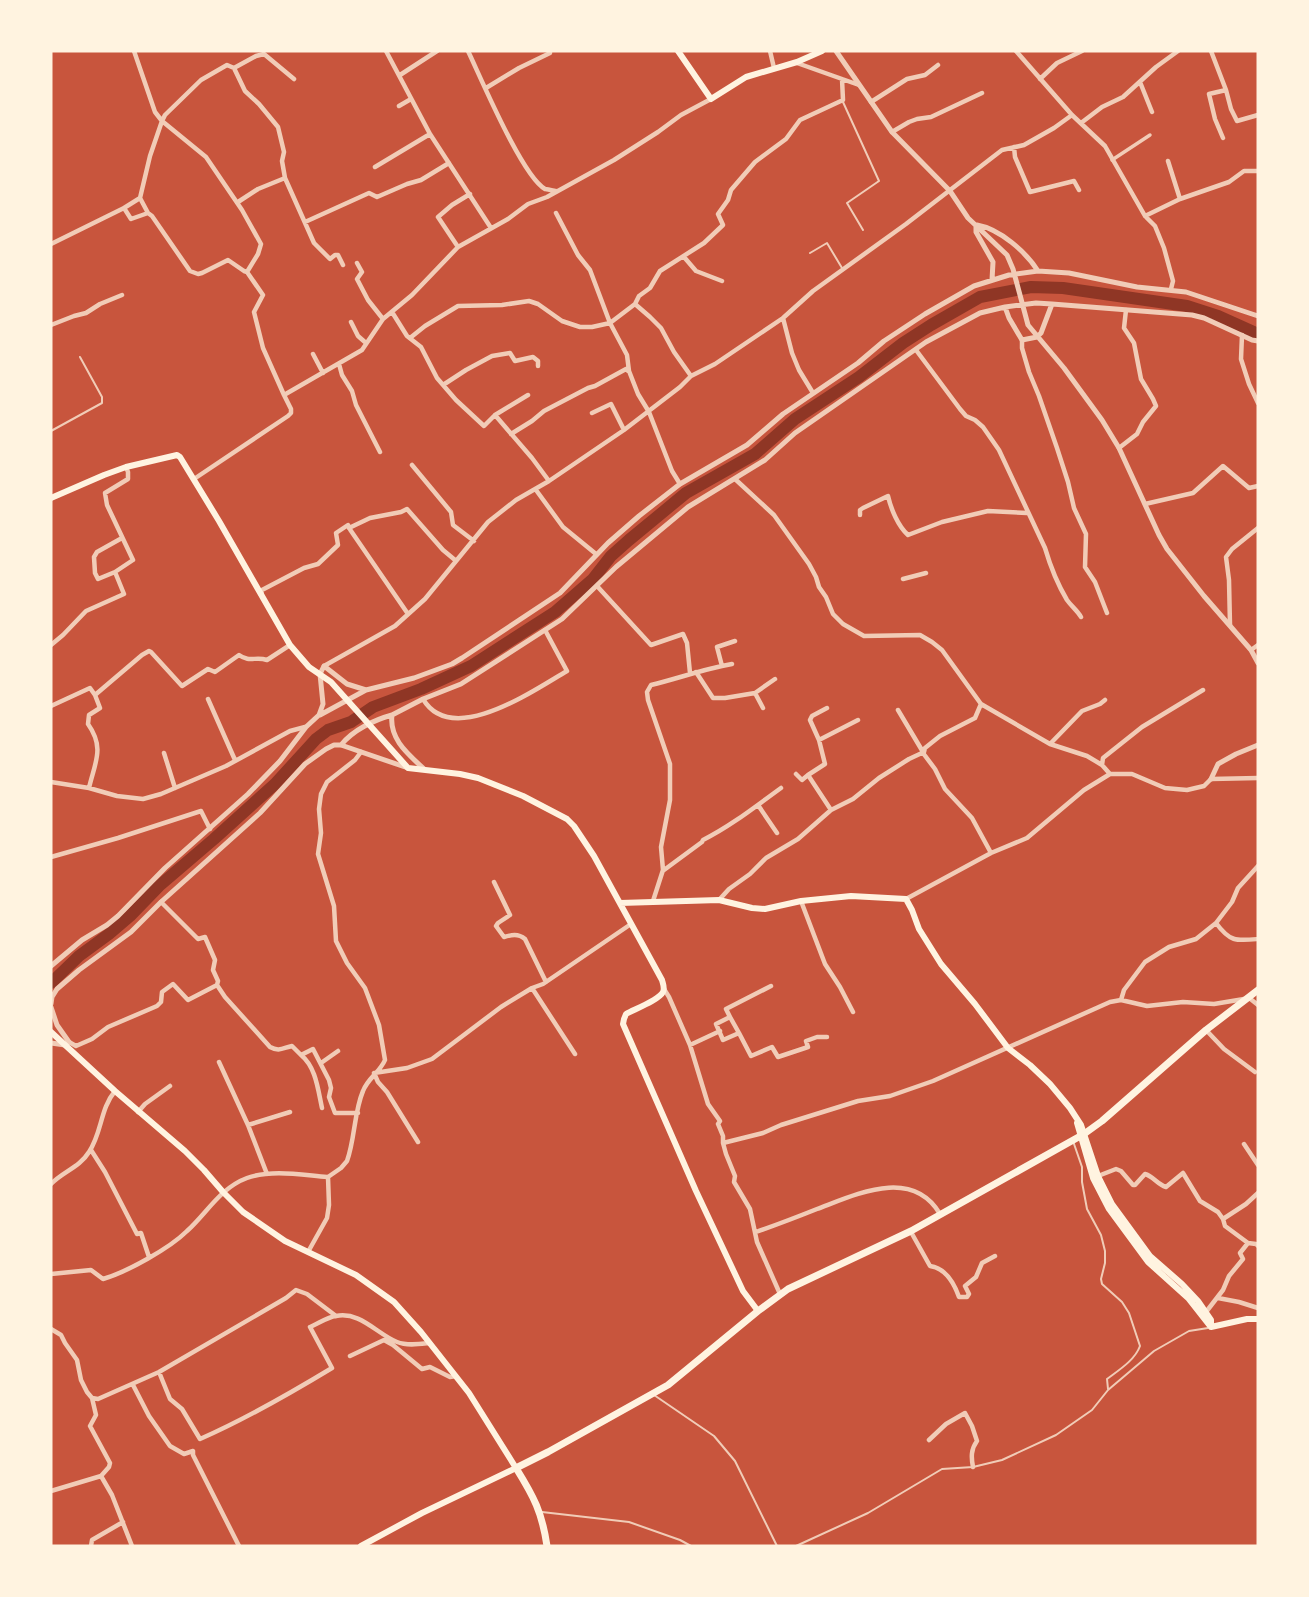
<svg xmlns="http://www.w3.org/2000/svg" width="1309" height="1597" viewBox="0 0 1309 1597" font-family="Signika,sans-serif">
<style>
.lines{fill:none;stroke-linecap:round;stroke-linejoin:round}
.river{stroke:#8f3625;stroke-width:12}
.service{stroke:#f1ccb7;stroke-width:2}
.pedestrian{stroke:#f1ccb7;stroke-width:3.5}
.minor{stroke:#f1ccb7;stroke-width:4.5}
.tertiary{stroke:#f1ccb7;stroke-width:5}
.secondary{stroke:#fff3e0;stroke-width:6}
.trunk{stroke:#fff3e0;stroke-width:7}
</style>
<rect width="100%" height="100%" fill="#c8553d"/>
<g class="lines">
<!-- river -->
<path class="river" d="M51 983 79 956 109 934 130 916 159 886 214 839 275 784 316 739 328 730 351 722 373 707 421 689 471 666 555 612 593 579 611 556 629 540 686 493 755 454 795 419 859 377 903 343 931 325 980 297 1031 287 1063 288 1187 306 1218 316 1258 334"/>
<!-- service -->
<path class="service" d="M843 102 879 181 847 203 863 230
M810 253 827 243 842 268
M51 431 102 403V397L80 357
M1073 1141 1082 1167V1182L1087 1209 1101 1235 1105 1251V1263L1101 1279 1102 1284 1122 1302 1129 1313 1140 1346C1135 1360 1119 1370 1107 1379L1108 1389
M654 1395 714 1436 735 1461 777 1546
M542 1512 629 1522 680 1540 691 1546
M796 1546 868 1513 942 1469 973 1467 1002 1460 1056 1435 1092 1410 1108 1390 1154 1351 1189 1331 1208 1328"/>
<!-- pedestrian -->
<path class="pedestrian" d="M1112 160 1150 135"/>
<!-- minor -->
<path class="minor" d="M386 51 430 134 491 228
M468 51C481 78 522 176 545 189 546 189 555 191 556 191
M770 51 774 68
M1016 51 1072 115 1105 146 1145 216 1155 226 1164 248 1173 281 1171 289
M1211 51 1226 90 1209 94 1215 119 1223 138
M797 63 859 85
M234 68 245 91 259 104 278 127 284 152 282 161 285 178 258 189 238 202
M400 75 437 51
M1040 79 1057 63 1082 51
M1140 82 1152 112
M486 88 519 68 550 53V51
M1226 90 1231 109 1237 121 1258 115
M871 102 907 79 925 75 938 65
M399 106 411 99
M1081 123 1102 107 1123 97 1156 67 1178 51
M892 132 909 122 917 119 931 117 982 93
M1014 147 1015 157 1030 192 1074 181 1079 190
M1168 161 1180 199
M375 167 430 134
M285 178 314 243 330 259 335 255H338L343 265
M140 198 148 213
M124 208 131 219 148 213 152 216 190 271 198 274 202 273 228 260 244 271 247 272 263 295 254 312 263 348 284 395
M556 213 578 255 590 270 610 323 627 355 629 371 638 394 649 412 672 471 680 484
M1145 216 1180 199 1229 182 1244 171H1258
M305 222 369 193 377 197 407 184 421 180 449 163
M51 244 124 208 140 198 150 156 162 121 155 112 134 51
M458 247 438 217 452 205 470 194
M684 257 696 271 722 281
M357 263 362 272 357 279 368 300 383 319
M247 272 258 254 261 244 242 210 206 157 162 121 165 115 201 80 227 65 234 68 256 56 264 54 294 79
M635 304 650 317 661 328 674 352 691 376
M392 312 407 336 421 347 437 378 456 400 484 426 495 415 532 458 549 481
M783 318 792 353 799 370 813 393
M351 322 358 336 366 343
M51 325 74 316 86 313 100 304 122 295
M1242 335 1241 359 1249 384 1258 403
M410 338 425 326 458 306 502 305 529 301 538 304 562 321 580 327H592L610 323 635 304 639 296 650 288 660 271 704 243 723 225 718 214 728 200 731 190 755 162 786 139 800 120 843 100 842 79
M1022 340V348L1029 372 1039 396 1057 448 1068 482 1074 508 1086 534 1085 567 1095 582 1107 613
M916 350 960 409 966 416 975 420 983 427 999 450 1045 548C1050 565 1058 585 1067 600 1072 607 1077 610 1081 617
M313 354 323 373
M339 364 342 375 352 391 356 405 380 452
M443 385 466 370 492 356 510 353 515 361 533 357 538 361V366
M592 413 611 404 624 430
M495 415 528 395
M511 434 532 421 544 411 588 388 595 386 626 369 628 371
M1119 448 1137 434 1143 422 1156 406 1153 399 1141 379 1134 343 1124 328 1126 310
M412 465 451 512 453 525 474 541
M194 479 288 416 291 413V409L284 395 362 350 383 319 412 295 458 247 508 219 528 204 547 197 614 160 658 132 681 115 711 99
M735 479 774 515 809 564 816 577 819 587 826 597 833 614 843 624 864 636 920 635 932 642 942 650 981 704 1050 744 1087 756 1102 765 1110 774H1132L1165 788 1187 790 1204 786 1211 779 1258 778
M536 490 563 527 596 554
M1145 504 1193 493 1223 466 1249 488 1258 486
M860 515V510L863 508 888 496C891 509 898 526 908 535L942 522 988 511 1027 513
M349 528 408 614
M115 572 98 579 95 573 94 557 97 552 122 538
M903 579 926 573
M597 586 651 645 683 634 687 643 690 673
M261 595 262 590 304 568 318 564 338 545 336 533 348 525 349 528 370 518 401 512 407 509 443 550 455 560
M1230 625 1229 580 1226 557 1232 549 1258 528
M51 645 63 635 86 611 124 594 115 572 133 560 107 505 105 493 128 479V472L126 467
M1251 650 1258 645
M324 666 395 626 425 599 488 522 516 500 549 481 624 430 680 387 691 376 715 364 783 318 813 291 906 224 1002 150 1024 145 1054 128 1072 115
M722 666 732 664
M696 672 713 698H725L755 693
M208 699 235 760
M423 699C452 748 534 690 567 671L545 630
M51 706 90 688 95 695
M763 708 755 693 775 679
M827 708 812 716 810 720 819 740 825 764 808 775 831 810
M898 710 923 752
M819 740 858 720
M1050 744 1082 711 1100 704 1105 700
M164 753 175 788
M923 753 935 769 945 789 972 818 991 853
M1102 765 1103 758 1142 727 1203 690
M796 774 802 780 808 775
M51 782 89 788 117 796 143 799 161 794 226 766 290 731 305 727
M89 788C95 762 105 748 88 724L89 715 100 708 95 695 142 655 149 651 151 652 182 686 208 669 215 672 239 655C250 663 255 656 267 660L290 645
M758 805 777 833
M51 857 118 838 201 811 210 829
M664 870 702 842 703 840C731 826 756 806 781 788
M494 882 510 915 498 923 496 926 504 937C511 935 518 933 525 939L546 982
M906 899 991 853 1027 838 1084 790 1110 774
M719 900 729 889 750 874 766 858 798 839 831 810 853 799 879 778 909 759 924 752 925 748 940 736 975 718 981 704
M653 901 663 870 661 847 670 800V764L648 700 647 692 651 685C676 679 698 671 722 666L717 647 735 641
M801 901 825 964 840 987 853 1012
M1216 923 1232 902 1238 888 1258 866
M217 985 225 997 270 1047C279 1052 283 1048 292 1046L301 1055 313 1049 329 1080 331 1088 329 1097 335 1113H358
M532 988 575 1054
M664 989 669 997 690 1045 708 1104 720 1121 718 1124 723 1136V1143L726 1154 735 1176 734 1182 750 1209 757 1242 780 1294
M1248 997 1258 1005
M1121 1000 1124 990 1145 962 1169 947 1196 939 1216 923C1230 942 1236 941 1258 939
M730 1017 739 1033 723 1040 716 1024Z
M730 1017 726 1009 771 986
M1206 1030 1224 1049 1255 1072
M739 1033 751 1056 772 1047 778 1057 808 1047 806 1041 817 1037H827
M69 1042 76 1046 92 1039 108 1027 157 1006 161 1002 162 992 173 984 188 1000 217 985 218 981 213 970 215 960 205 937 198 939 161 902
M690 1045 720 1031
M301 1055C316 1067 318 1090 322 1108
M219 1062 248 1125
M321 1063 338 1051
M138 1112 145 1104 170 1086
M418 1142 387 1092 378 1082 374 1073 407 1068 432 1059 501 1007 532 988 543 984 631 924
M723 1143 763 1133 781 1125 858 1101 890 1096 933 1081 1110 1002 1121 1000 1147 1006 1183 1002 1214 1004 1244 999
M1244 1144 1258 1165
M91 1150 105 1172 137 1234 141 1233 149 1257
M267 1174 248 1125 290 1112
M1098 1176 1116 1169 1121 1171 1133 1185H1135L1145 1174C1153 1176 1157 1184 1166 1187L1183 1173 1200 1201 1218 1212 1223 1219
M51 1184C62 1172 80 1167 89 1152 102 1133 100 1109 115 1091
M756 1232C776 1225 797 1217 817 1209 857 1194 912 1167 940 1214
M911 1232 930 1266C945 1268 954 1283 959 1297H967L969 1294 965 1286 976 1277 982 1263 995 1256
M1248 1243 1256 1244 1258 1246
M308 1252 327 1218 329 1205 328 1177 341 1168 347 1161C355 1139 354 1112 363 1091 368 1078 380 1072 385 1060L379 1025 365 988 347 963 336 941 334 906 318 854 321 833 319 809 321 794 327 782 355 760 361 752
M51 1274 91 1270 103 1279C127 1272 170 1248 187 1231 207 1213 220 1188 247 1178 272 1169 302 1175 327 1177
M1218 1298 1239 1302 1258 1308
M1206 1312 1223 1290 1229 1276 1243 1259 1240 1253 1248 1243 1225 1226 1223 1219 1246 1204 1258 1193
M51 1329 61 1335 65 1343 77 1360 81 1380 87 1392 92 1398 98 1399 159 1372 286 1298 296 1290 307 1294 336 1316
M350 1356 384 1340 393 1345 422 1369 430 1367 450 1377 456 1376
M159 1372 170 1399 182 1409 200 1439C246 1419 289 1394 332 1368L310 1327C318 1324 327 1317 336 1316 360 1311 377 1334 397 1342 407 1346 420 1344 430 1343
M133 1385 149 1416 170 1446 184 1454 193 1451V1455L239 1546
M92 1398 96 1415 90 1426 110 1463 109 1467 101 1476
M929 1440 946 1424 965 1413 972 1426 977 1441C971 1449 971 1457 973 1467
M51 1491 101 1476 112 1495 132 1546
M91 1546 92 1540 123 1522"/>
<!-- tertiary -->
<path class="tertiary" d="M836 51 892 132 950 191 968 218 1007 255 1013 269 1028 325 1064 368 1102 420 1119 448 1159 535 1167 549 1204 596 1251 650 1258 663
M976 225V232L993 262 992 280
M977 225C1000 229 1026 252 1038 271
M1005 307 1009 318 1022 340 1037 337 1041 333 1052 304 1192 315 1204 318 1252 340 1258 341
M320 715 366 690
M341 745C353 730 374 720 392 715
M424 769C408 754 389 739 392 715L423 699 461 684 562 619 616 567 688 507 765 460 795 433 926 342 980 313 1005 307 1036 303 1052 304
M1211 779 1218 764 1236 754 1258 745
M51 966 82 940 107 925 118 916 165 868 248 794 280 761 306 727 319 715 323 704 320 674 324 666 347 684 366 690 414 678 452 664 462 658 560 593 608 543 639 516 680 484 747 445 783 414 858 363 884 341 925 314 974 286 1009 275 1038 271 1069 273 1137 287 1186 292 1258 316
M51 1004 52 997 57 989 79 970 131 932 161 902 260 813 305 764 326 749 334 745H341L408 768
M51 1007 57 1025 69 1042 65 1045 51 1043"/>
<!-- secondary -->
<path class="secondary" d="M678 51 711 99 746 77 797 62 822 51
M51 498 104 475 126 467 177 455 180 457 219 521 290 645 309 667 331 682 408 768 460 774 478 778 523 796 567 819 574 826 594 856 662 980C663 984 665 988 663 992 659 1000 635 1009 626 1014L624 1019 623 1024 696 1191 743 1291 758 1311
M620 903 719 900 752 908 765 909 801 901 851 896 906 899 912 910 919 929 941 964 975 1004 1008 1048 1030 1065 1050 1084 1070 1108 1081 1125 1098 1176 1112 1204 1150 1256 1182 1284 1198 1301 1211 1320V1327
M51 1032 115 1091 185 1151 204 1170 223 1192 243 1212 285 1241 356 1275 394 1302 421 1332 469 1393 516 1468 422 1513 361 1546
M1077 1123 1093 1178 1109 1209 1148 1262 1188 1298 1210 1326
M1211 1327 1247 1319H1258"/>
<!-- trunk -->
<path class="trunk" d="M547 1546C542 1512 534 1497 516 1468L548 1452 668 1385 758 1311 788 1289 911 1231 1084 1134 1102 1121 1206 1030 1258 990"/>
</g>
<!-- border -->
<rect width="1309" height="1597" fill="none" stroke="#fff3e0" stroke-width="105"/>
</svg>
